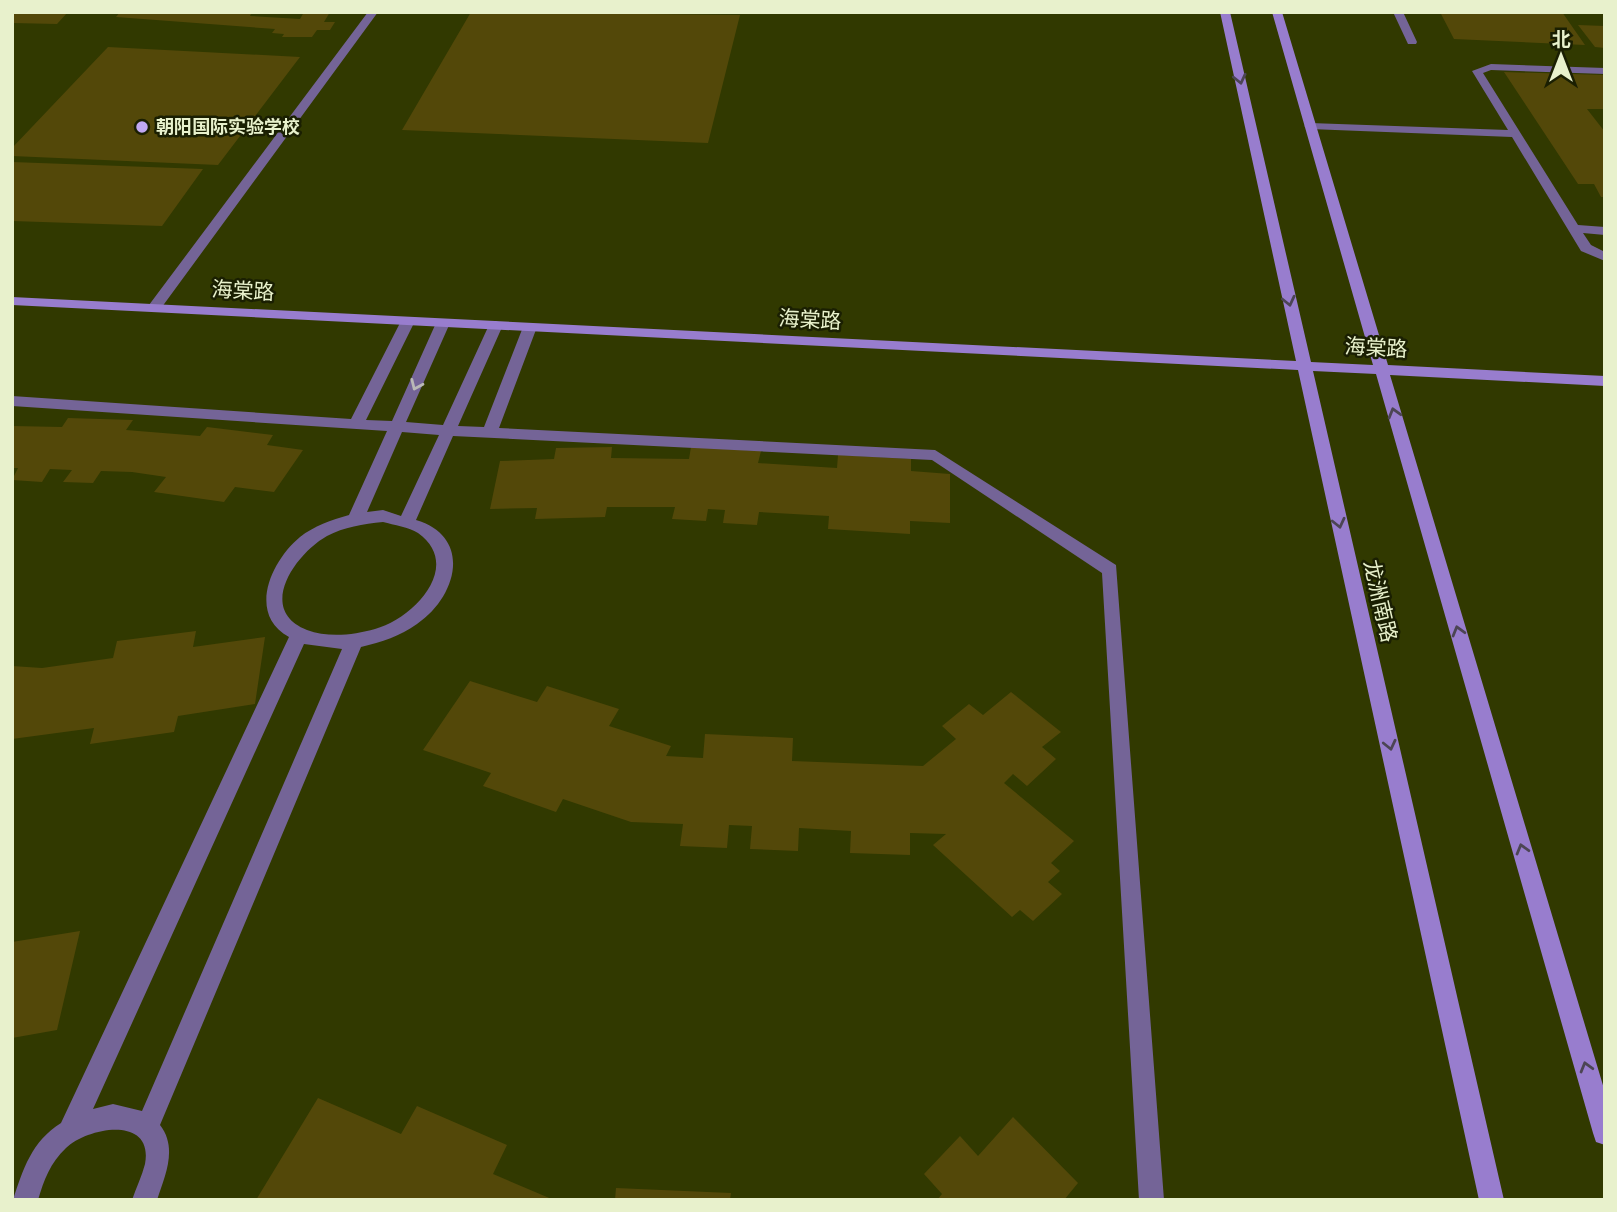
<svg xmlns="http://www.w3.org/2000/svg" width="1617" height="1212" viewBox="0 0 1617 1212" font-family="Bitter,'Noto Sans SC',serif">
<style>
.building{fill:#534809}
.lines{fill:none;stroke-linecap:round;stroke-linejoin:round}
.lane{fill:#746497;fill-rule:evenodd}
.street{fill:#746497;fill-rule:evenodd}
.secondary{fill:#987dce;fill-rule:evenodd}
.oneway{stroke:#4c4554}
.oneway2{stroke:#bab9b7}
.poi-dot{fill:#c0a8f3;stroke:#1a1f02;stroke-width:2.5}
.labels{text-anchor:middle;stroke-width:5;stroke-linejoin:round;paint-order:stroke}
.far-poi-label{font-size:18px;font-weight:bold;fill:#e8f1cc;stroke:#1a1f02;text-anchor:start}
.street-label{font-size:21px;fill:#e8f1cc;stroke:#1a1f02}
</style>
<rect width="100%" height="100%" fill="#313900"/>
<!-- building -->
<path class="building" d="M12 12H68L57 24 12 23Z
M120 12H252L250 16 300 19 304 12H330L324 22H335L330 30H317L312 37H282L284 34 272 33 275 29 116 17Z
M471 12 740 15 708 143 402 130Z
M1440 12H1562L1585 45 1454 39Z
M1578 25 1605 26V48L1595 47Z
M108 47 300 57 218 165 12 156V148Z
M1504 72 1605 75V109H1587L1605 132V197H1601L1594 184H1578Z
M12 162 203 169 162 226 12 221Z
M68 418 133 420 126 430 200 436 207 427 273 435 267 445 303 450 274 492 235 487 224 502 154 492 166 477 132 472 101 471 93 483 63 482 72 470 50 469 42 482 12 480 18 468H12V426L62 427Z
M612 447 611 458 689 459 691 447 761 451 758 463 837 468 838 455 911 459V471L950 474V523L910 521V534L828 529 829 516 759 512 757 525 723 523 725 510 708 509 706 521 672 519 675 507H607L605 517 535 519 537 508 490 509 500 461 554 459 556 448Z
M196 631 193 647 265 637 255 704 178 716 174 732 90 744 94 728 12 739V666L42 668 113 658 117 641Z
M470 681 537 702 547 686 619 709 609 726 671 746 666 756 703 758 705 734 793 738 792 761 923 766 956 739 942 726 969 704 983 715 1011 692 1061 732 1042 747 1056 759 1027 786 1013 774 1004 783 1074 841 1051 863 1060 871 1048 882 1062 894 1033 921 1020 910 1012 917 933 845 946 834 910 833V855L850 853 851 831 799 828 798 851 750 849 752 826 729 825 727 848 680 846 683 824 631 822 563 799 556 812 483 786 491 773 423 750Z
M80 931 57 1030 12 1038V942Z
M318 1098 401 1134 417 1106 507 1145 493 1174 554 1200H256Z
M1013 1117 1078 1183 1064 1200H937L942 1194 924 1174 960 1136 978 1156Z
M616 1188 731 1193 730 1200H615Z"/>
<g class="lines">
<!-- lane -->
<path class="lane" d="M368 12H378L159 311H149V305Z
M1393 12H1403L1417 42 1416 44H1408Z
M1491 64 1605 68V74L1491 70 1483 73 1578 225 1605 227V235L1583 233 1591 245 1605 252V261L1581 251 1512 137 1310 129 1304 126 1310 123 1508 130 1472 71Z"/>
<!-- street -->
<path class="street" d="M408 317 415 321 366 420 392 421 436 323 443 319 450 323 406 422 443 425 489 325 496 321 503 325 458 426 484 427 523 327 530 323 537 327 499 428 935 450 1116 565 1164 1200H1139L1102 573 932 460 453 436 416 520C473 537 457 597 417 624 400 636 382 642 361 647L160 1125C178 1148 165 1176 157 1200H132C136 1188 142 1176 145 1164 154 1115 88 1127 66 1148 50 1163 44 1180 38 1200H13C23 1169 32 1141 61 1123L289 637C247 614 271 561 300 537 314 526 331 520 349 515L387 431 12 406V396L351 419 401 321ZM402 432 439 435 401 516 383 510 367 512ZM383 522C394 525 409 527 418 533 464 566 413 619 375 629 354 635 328 638 307 630 256 610 295 554 327 536 344 527 363 524 383 522ZM304 644 342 649 142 1111 113 1104 93 1109Z"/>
<!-- secondary -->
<path class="secondary" d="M1220 12H1230L1311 362 1373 365 1272 12H1282L1388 365 1605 376V386L1390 375 1605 1092V1145L1596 1142 1593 1133 1376 374 1313 371 1504 1200H1479L1298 370 12 305V297L1296 361Z"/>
</g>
<!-- one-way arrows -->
<defs><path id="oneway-chevron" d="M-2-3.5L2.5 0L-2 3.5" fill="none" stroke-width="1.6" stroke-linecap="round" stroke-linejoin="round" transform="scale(1.75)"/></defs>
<g class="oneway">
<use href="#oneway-chevron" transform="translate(1240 79) rotate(77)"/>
<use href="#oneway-chevron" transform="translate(1289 301) rotate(77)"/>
<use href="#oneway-chevron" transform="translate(1394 413) rotate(-106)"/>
<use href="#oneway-chevron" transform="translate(1339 523) rotate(77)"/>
<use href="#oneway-chevron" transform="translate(1458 631) rotate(-106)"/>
<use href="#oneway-chevron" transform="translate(1390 745) rotate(77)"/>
<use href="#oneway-chevron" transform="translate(1522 849) rotate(-106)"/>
<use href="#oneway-chevron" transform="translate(1586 1067) rotate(-106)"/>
</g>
<use class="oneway2" href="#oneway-chevron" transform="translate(416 385) rotate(114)"/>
<!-- markers -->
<circle class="poi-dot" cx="142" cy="127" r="7"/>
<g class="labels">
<!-- far-poi labels -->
<g class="far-poi-label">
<text x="156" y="133">朝阳国际实验学校</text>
</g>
<!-- street labels -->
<g class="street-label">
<text transform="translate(243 291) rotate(3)" y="7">海棠路</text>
<text transform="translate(810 320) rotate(3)" y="7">海棠路</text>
<text transform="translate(1376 348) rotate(3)" y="7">海棠路</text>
<text transform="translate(1380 601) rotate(77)" y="7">龙洲南路</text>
</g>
</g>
<!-- border -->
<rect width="1617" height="1212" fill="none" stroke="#e8f1cc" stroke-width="28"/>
<!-- north arrow -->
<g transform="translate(1561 56)" stroke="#1a1f02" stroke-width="5" paint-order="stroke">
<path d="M0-5L12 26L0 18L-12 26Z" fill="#e8f1cc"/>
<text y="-10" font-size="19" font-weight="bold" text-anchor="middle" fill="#e8f1cc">北</text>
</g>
</svg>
